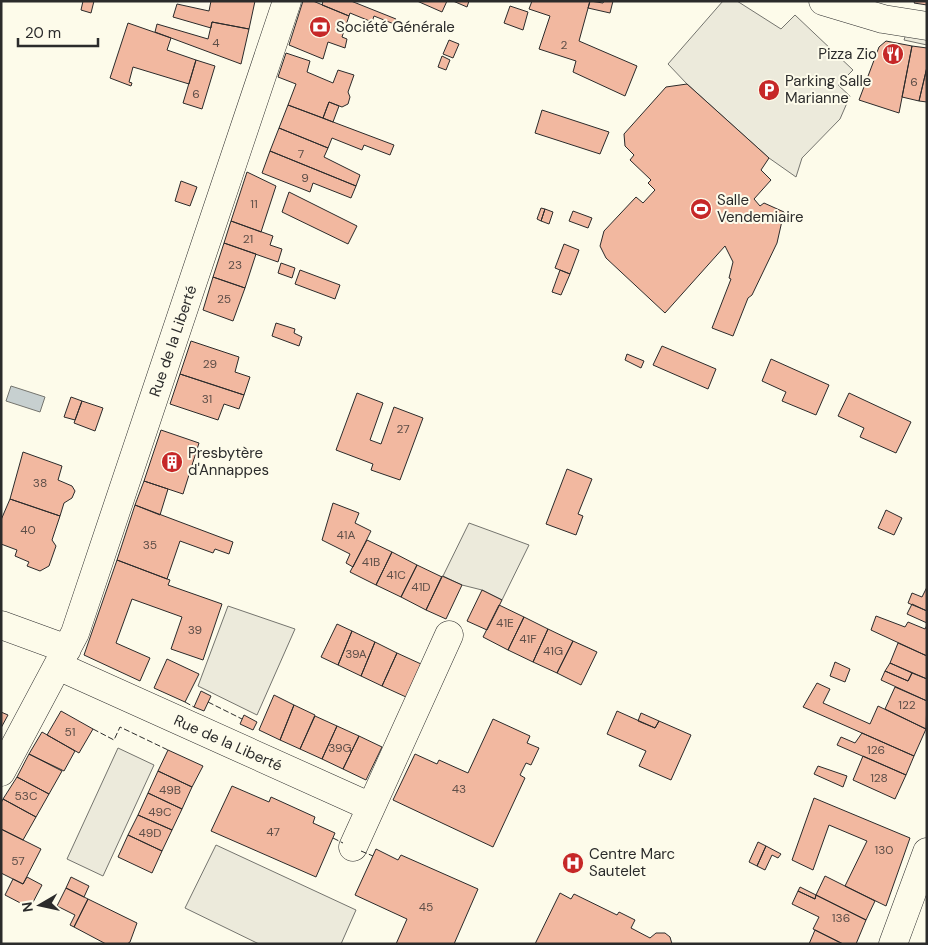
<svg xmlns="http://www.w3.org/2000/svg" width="928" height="945" viewBox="0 0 928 945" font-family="'DM Sans',sans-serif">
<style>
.parking{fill:#eceadb;stroke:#74746e}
.water{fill:#c7d0d0;stroke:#74746e}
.building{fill:#f2b8a0;stroke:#2b2b2b}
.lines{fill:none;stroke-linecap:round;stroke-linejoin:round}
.minor-casing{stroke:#2b2b2b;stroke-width:29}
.minor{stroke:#fdfbea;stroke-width:28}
.fence{stroke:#2b2b2b;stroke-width:1;stroke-dasharray:6 2.5;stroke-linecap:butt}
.labels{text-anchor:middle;stroke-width:4;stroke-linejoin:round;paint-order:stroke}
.number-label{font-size:12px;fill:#5d4e48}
.poi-label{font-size:15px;fill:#2b2b2b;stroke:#fdfbea;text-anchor:start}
.street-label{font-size:15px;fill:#2b2b2b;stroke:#fdfbea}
</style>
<rect width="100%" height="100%" fill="#fdfbea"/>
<!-- parking -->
<path class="parking" d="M723 1H737L781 29 795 15 853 70 838 85 850 96 840 119 802 158 796 177 769 158 687 84 668 64Z
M907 31 927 36V45L904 40Z
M469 523 529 545 502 600 482 590 462 585 443 576Z
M228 606 295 629 257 715 198 686Z
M118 748 154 765 103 876 67 859Z
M216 845 356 910 341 944H259L185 908Z"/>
<!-- water -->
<path class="water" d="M11 386 45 397 40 412 6 401Z"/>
<!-- building -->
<path class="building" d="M83 1H94L91 13 81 10Z
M211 1H255L249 29 212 22 211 28 173 17 177 4 209 11Z
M303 1H313L349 16 342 37 347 39 345 48 328 42 323 59 289 45Z
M323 1H351L396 19 394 24 374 16 372 22 350 13 349 16 322 5Z
M417 1H447L442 12Z
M453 1H469L467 7Z
M532 1H590L579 41 637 66 625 96 573 72 576 61 539 49 550 16 529 9Z
M590 1 603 3 604 1H613L610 13 588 8Z
M915 1H927V5L914 3Z
M510 6 528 12 523 30 504 23Z
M212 22 249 29 241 64 155 32 157 24 208 39Z
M128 23 171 38 167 50 196 60 189 84 133 67 129 82 132 83 131 86 110 78Z
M449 40 459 44 453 58 443 54Z
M886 41 912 46 899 113 859 100 879 47Z
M912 46 927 48V67L919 101 902 97Z
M286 53 310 61 307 72 333 83 338 70 354 75 348 92 350 97 348 104 342 107 329 102 323 118 288 105 296 84 278 77Z
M442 56 450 60 446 70 438 67Z
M196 60 215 66 202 109 183 103Z
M927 67V102L919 101Z
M687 84 769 158 761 170 771 180 754 199 760 206 764 203 784 212 777 243 752 295 748 298 733 336 712 328 731 279 729 278 733 262 725 246 665 313 606 258 600 246 604 231 636 197 643 203 655 190 648 183 651 180 630 160 634 155 625 146 624 134 666 87Z
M329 102 339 106 333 122 323 118Z
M288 105 394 145 390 155 364 145 362 150 332 138 328 148 279 128Z
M542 110 609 132 600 154 535 133Z
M279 128 328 148 324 157 360 175 356 186 270 151Z
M270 151 356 186 351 198 313 183 310 192 262 173Z
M247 172 276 186 261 232 231 221Z
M181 181 197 187 190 206 175 201Z
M289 192 357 226 348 244 282 212Z
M541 208 545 209 541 221 537 219Z
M545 209 553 212 549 224 541 221Z
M573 211 592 218 588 228 569 221Z
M231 221 273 236 270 245 282 249 278 262 224 243Z
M224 243 256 254 245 288 213 277Z
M564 244 579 250 570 274 555 268Z
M281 263 295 268 292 278 278 273Z
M300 270 340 285 335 299 295 284Z
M560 270 570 274 561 295 552 292Z
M213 277 245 288 233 321 203 310Z
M276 323 295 329 294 333 302 337 299 346 272 336Z
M191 341 239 357 235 372 250 377 244 395 180 374Z
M662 346 716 369 708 389 653 365Z
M627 354 644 361 641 368 625 360Z
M771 359 829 385 816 415 782 401 786 392 762 381Z
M180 374 244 395 239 409 224 404 218 420 170 404Z
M357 393 383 403 370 440 381 444 394 407 423 418 400 480 371 470 373 464 336 450Z
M849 393 911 422 896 453 860 437 864 428 838 416Z
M71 397 82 401 75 420 64 417Z
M82 401 103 408 95 431 74 423Z
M161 430 199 443 183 494 144 481Z
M23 452 62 466 58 480 72 486 75 491 72 498 64 503 60 516 10 499Z
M567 469 592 479 578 514 583 516 576 535 546 524Z
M144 481 168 489 160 515 135 505Z
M10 499 60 516 52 540 56 546 49 566 40 571 27 566 29 562 15 556 17 550 1 544V520Z
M333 503 359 513 355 523 371 531 353 567 346 563 350 554 322 540Z
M135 505 233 542 229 554 215 549 213 553 180 541 167 579 117 560Z
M886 510 902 518 894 535 878 528Z
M367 540 392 552 376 585 350 572Z
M392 552 417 565 401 597 376 585Z
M117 560 170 580 168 585 222 604 203 660 171 649 182 617 132 599 116 643 150 658 140 681 84 655Z
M417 565 442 577 426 610 401 597Z
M442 576 462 585 446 619 426 610Z
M927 587V611L908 603 912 593 922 597Z
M482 590 502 600 487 630 467 621Z
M912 604 927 611V623L907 614Z
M499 605 524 617 508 650 483 637Z
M876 616 905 627 908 622 925 629 927 625V656L871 630Z
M524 617 548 629 533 662 508 650Z
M337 624 352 631 338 665 321 657Z
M548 629 573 641 557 673 533 662Z
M352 631 375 642 361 676 338 665Z
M573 641 597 652 581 685 557 673Z
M375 642 397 653 382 686 361 676Z
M898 643 927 656V679L890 663Z
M397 653 421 664 406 697 382 686Z
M167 659 199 674 185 702 154 688Z
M835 662 850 669 845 682 830 676Z
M890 663 912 673 908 681 885 671Z
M885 671 908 681 912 673 927 679V701L881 680Z
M817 683 830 689 823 703 870 724 878 706 926 729 914 756 803 707Z
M895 687 927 701 926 729 885 709Z
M201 691 211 696 204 711 194 707Z
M274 695 294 705 280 740 259 730Z
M294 705 315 715 300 749 280 740Z
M61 711 93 729 79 753 47 735Z
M617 711 655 728 659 721 691 735 671 780 639 766 646 751 607 734Z
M1 712 8 715 1 728Z
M641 713 659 721 655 728 638 721Z
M244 715 257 722 253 730 240 724Z
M315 716 337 726 322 759 300 749Z
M493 719 530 736 527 743 539 748 531 765 526 763 520 775 525 778 493 847 393 800 415 754 437 764 439 760 468 773Z
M337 726 359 736 343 769 322 759Z
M42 732 75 751 64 771 29 754Z
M862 733 914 756 906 775 837 745 841 737 855 743Z
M359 736 382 747 366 780 343 769Z
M168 750 203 766 192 787 158 771Z
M29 754 62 771 49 794 17 777Z
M863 756 906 775 895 799 853 780Z
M818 766 847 776 843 787 814 774Z
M158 771 192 787 182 809 148 793Z
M17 777 49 794 36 817 3 799Z
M232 786 269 802 271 797 315 817 313 823 335 833 316 877 211 831Z
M148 793 182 809 172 830 138 815Z
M814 798 910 838 886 906 845 886 867 841 829 825 813 870 792 860Z
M3 799 36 817 23 840 1 829V803Z
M138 815 172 830 162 851 128 835Z
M1 829 41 849 23 884 1 873Z
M128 835 162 851 152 873 118 857Z
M758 842 766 846 757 866 749 862Z
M766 846 781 854 778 858 772 855 765 870 757 866Z
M376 849 398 860 401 855 478 889 454 944H396L407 919 355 895Z
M825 876 875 901 866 920 816 895Z
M27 877 42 885 30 908 5 895 13 879 23 884Z
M71 877 89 886 84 897 66 888Z
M800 887 816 895 815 899 798 891Z
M66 888 88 899 74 927 70 925 75 915 57 906Z
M798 891 815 899 816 895 866 920 856 944H843L813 929 819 917 792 904Z
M560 893 571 899 574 894 617 915 619 912 635 920 631 928 650 938 656 933H665L670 937 672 944H535Z
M88 899 137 923 130 942 127 944H106L74 927Z
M815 930 843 944H809Z"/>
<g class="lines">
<!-- minor casing -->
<g class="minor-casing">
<path id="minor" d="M823 1 883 19 927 26
M1 625 67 649
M58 666 371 807
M1 772 75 633 287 1
M353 847 449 635
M893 944 927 852"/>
</g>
<!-- minor -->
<use href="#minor" class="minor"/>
<!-- fence -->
<path class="fence" d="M185 702 194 707
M208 702 242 719
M93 729 114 740 120 727 168 750
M333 838 343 843
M361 851 373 856"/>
</g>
<!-- icons -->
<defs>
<g id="bank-disc" transform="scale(1.125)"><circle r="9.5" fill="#c62828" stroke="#fdfbea"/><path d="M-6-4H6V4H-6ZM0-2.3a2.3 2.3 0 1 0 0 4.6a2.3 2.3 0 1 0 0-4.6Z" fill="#fff"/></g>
<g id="restaurant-disc" transform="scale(1.125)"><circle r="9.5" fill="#c62828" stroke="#fdfbea"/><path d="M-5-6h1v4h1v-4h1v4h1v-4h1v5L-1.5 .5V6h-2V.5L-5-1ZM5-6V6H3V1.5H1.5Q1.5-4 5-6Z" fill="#fff"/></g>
<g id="parking-disc" transform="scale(1.125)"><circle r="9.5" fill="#c62828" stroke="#fdfbea"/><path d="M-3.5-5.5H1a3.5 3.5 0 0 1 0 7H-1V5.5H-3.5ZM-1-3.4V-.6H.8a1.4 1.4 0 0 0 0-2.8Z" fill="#fff"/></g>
<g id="stadium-disc" transform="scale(1.125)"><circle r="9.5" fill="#c62828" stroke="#fdfbea"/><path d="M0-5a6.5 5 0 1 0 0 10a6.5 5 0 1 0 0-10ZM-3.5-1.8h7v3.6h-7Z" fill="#fff"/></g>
<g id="building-disc" transform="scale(1.125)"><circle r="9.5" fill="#c62828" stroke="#fdfbea"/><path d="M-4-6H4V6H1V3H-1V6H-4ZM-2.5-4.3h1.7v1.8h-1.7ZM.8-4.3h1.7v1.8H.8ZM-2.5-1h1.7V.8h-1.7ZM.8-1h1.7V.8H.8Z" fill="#fff"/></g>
<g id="hospital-disc" transform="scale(1.125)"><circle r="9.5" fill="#c62828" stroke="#fdfbea"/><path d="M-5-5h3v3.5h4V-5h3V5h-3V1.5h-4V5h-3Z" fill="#fff"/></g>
</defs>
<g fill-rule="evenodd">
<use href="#bank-disc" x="320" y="27"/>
<use href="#restaurant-disc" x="893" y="54"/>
<use href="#parking-disc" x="769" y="90"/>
<use href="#stadium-disc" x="701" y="209"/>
<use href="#building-disc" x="172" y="462"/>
<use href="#hospital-disc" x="573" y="863"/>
</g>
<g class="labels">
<!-- number labels -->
<g class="number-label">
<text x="216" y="47">4</text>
<text x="564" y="49">2</text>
<text x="914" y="86">6</text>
<text x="196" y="98">6</text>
<text x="301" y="158">7</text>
<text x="305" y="182">9</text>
<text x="254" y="208">11</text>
<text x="248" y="243">21</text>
<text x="235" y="269">23</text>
<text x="224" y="303">25</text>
<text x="210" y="368">29</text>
<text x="207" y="403">31</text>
<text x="403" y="433">27</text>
<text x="40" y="487">38</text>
<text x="28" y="534">40</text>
<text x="346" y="539">41A</text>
<text x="150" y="549">35</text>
<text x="371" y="566">41B</text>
<text x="396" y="579">41C</text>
<text x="421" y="591">41D</text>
<text x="505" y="627">41E</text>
<text x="195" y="634">39</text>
<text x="528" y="643">41F</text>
<text x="553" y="655">41G</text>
<text x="356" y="658">39A</text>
<text x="907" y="709">122</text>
<text x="70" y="736">51</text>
<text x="340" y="752">39G</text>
<text x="876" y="754">126</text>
<text x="879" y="782">128</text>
<text x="459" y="793">43</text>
<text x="170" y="794">49B</text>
<text x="26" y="800">53C</text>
<text x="160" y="816">49C</text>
<text x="273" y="836">47</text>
<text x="150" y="837">49D</text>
<text x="884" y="854">130</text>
<text x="18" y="865">57</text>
<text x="426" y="911">45</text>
<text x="841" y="922">136</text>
</g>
<!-- poi labels -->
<g class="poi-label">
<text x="336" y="32">Société Générale</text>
<text x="877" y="59" text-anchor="end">Pizza Zio</text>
<text x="785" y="86">Parking Salle<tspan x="785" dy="17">Marianne</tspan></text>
<text x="717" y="205">Salle<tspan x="717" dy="17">Vendemiaire</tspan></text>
<text x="188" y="458">Presbytère<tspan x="188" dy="17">d'Annappes</tspan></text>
<text x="589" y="859">Centre Marc<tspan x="589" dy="17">Sautelet</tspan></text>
</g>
<!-- street labels -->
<g class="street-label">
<text transform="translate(173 341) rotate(-71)" y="5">Rue de la Liberté</text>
<text transform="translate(228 743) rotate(24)" y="5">Rue de la Liberté</text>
</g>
</g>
<!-- border -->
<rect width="928" height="945" fill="none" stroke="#2b2b2b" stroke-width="5"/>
<!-- north arrow -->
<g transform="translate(40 905) rotate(261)" stroke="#fdfbea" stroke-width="4" paint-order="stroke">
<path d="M0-4L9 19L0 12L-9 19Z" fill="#2b2b2b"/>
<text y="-8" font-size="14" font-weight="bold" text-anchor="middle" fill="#2b2b2b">N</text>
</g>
<!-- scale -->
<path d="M18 38v8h80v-8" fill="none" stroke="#2b2b2b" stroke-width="2.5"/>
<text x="25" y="38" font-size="15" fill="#2b2b2b" stroke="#fdfbea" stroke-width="4" paint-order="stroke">20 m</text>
</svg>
